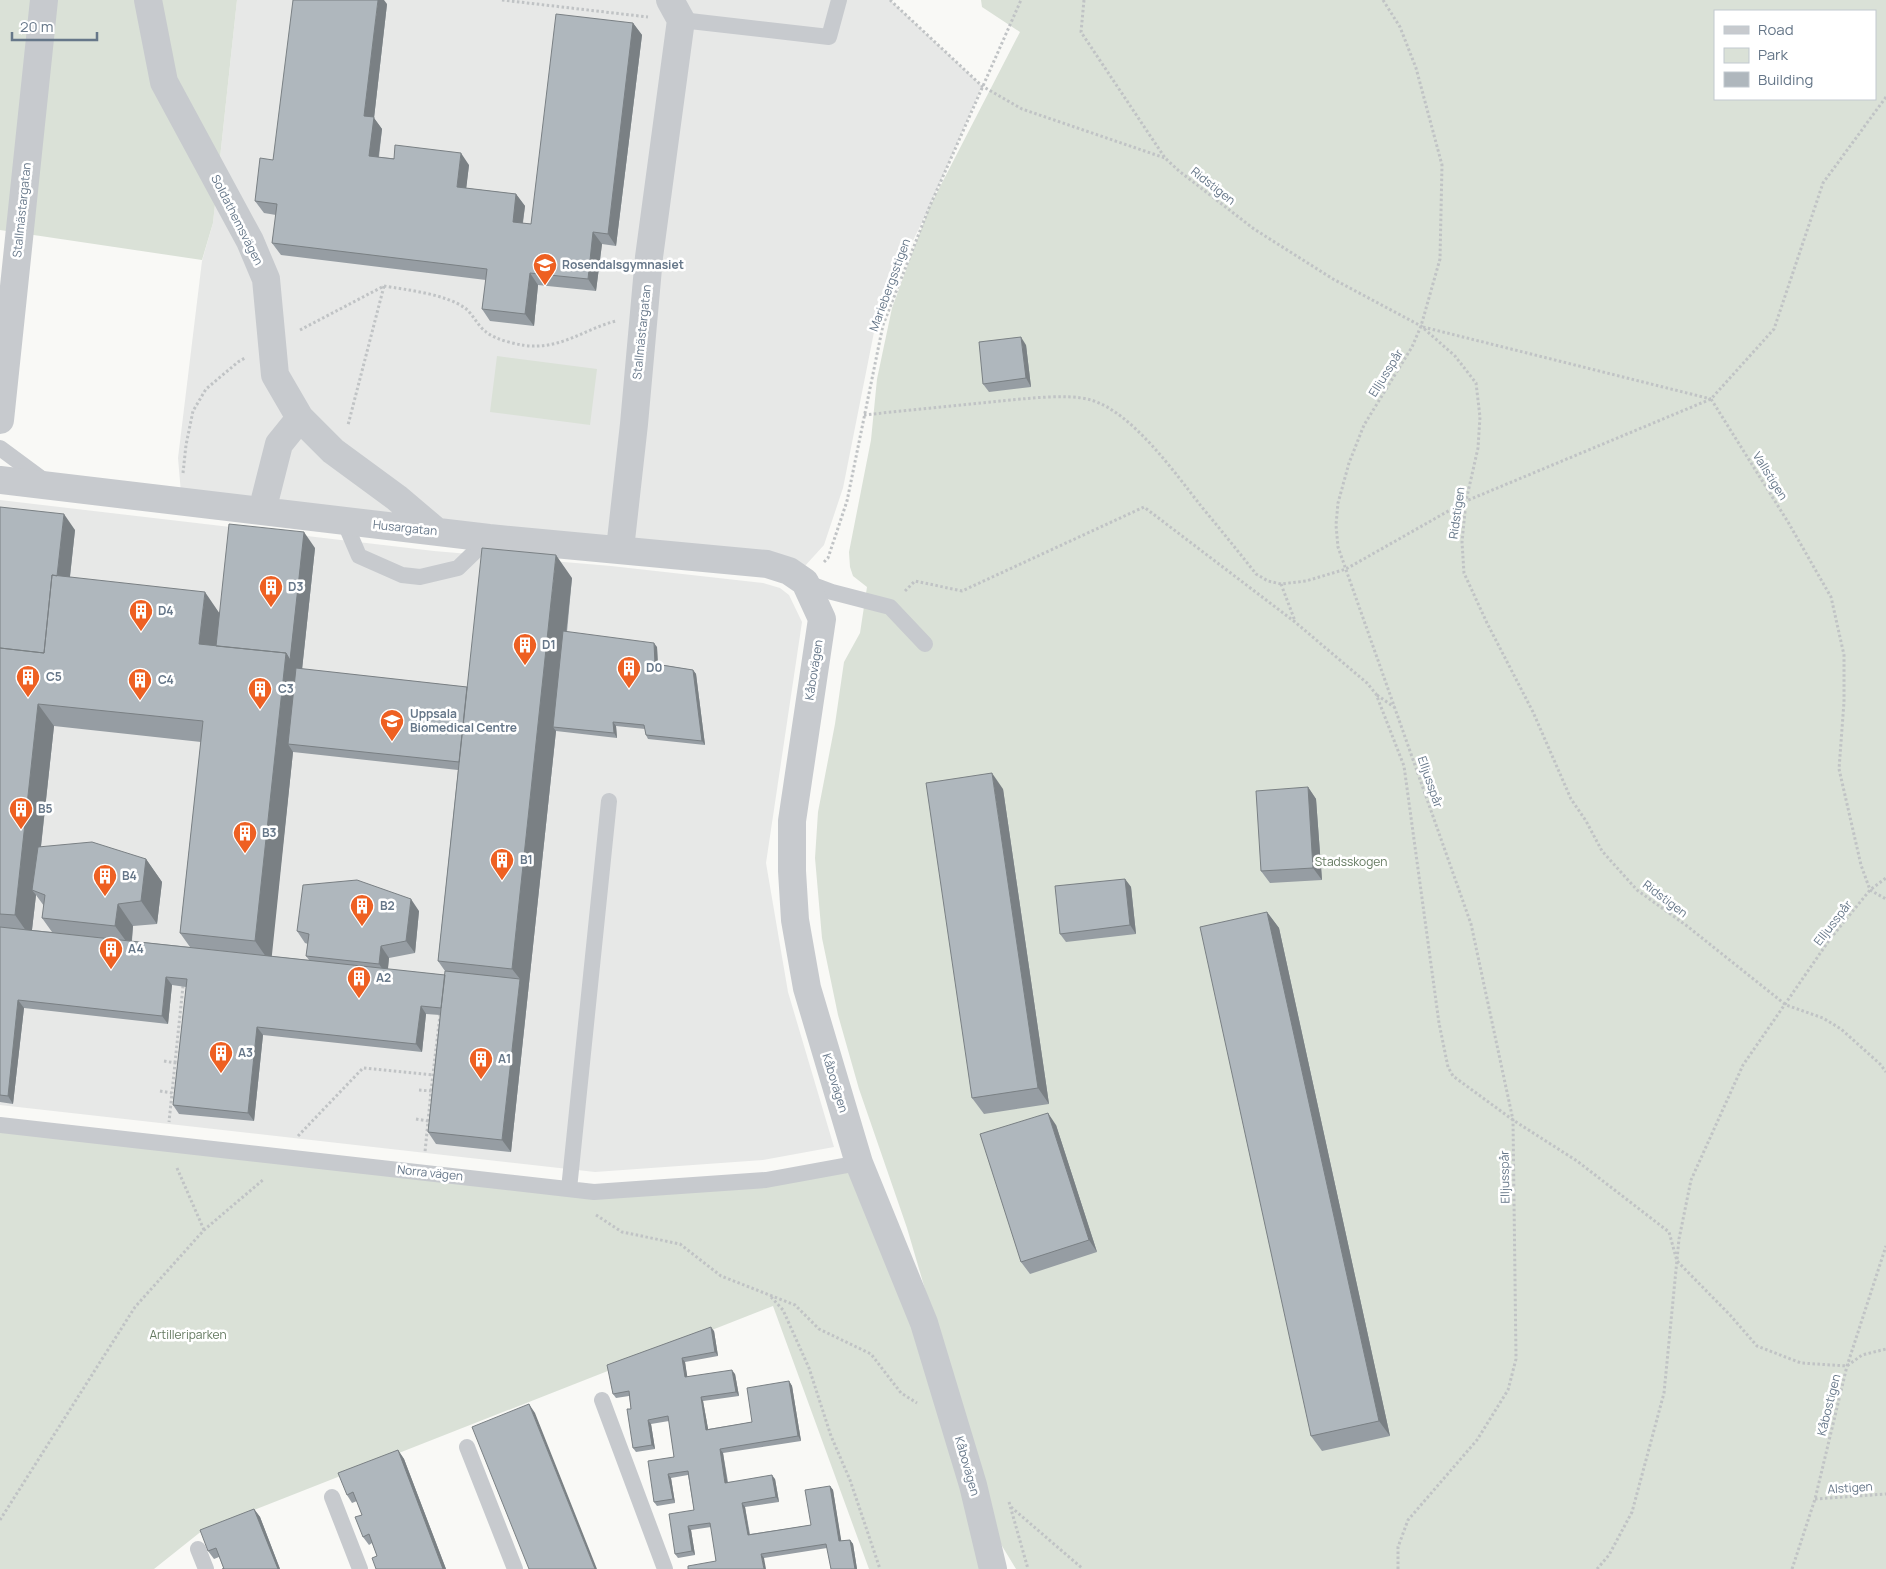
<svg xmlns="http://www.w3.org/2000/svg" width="1886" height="1569" viewBox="0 0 1886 1569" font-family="Manrope,sans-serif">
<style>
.built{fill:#e7e8e7}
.green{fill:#dae1d7;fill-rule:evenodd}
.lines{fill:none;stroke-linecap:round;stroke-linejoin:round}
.path{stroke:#c0c3c5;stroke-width:3;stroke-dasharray:2.5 2.5;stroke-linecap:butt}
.service{stroke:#c7cace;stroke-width:16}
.minor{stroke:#c7cace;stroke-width:28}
.wall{fill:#969da3;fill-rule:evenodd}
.shaded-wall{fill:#7a8084}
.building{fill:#afb7bd;stroke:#7a8084}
.labels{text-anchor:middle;stroke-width:5;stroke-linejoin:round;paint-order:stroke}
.street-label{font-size:12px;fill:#667789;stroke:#fff}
.poi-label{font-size:12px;font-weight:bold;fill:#667789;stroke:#fff;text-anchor:start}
.park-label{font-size:12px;fill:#657a61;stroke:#fff}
</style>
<rect width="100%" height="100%" fill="#f9f9f6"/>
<!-- built -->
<path class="built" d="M237 0H890L982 86 929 208 878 312 843 488 824 545 804 567 181 493 178 458 202 261 213 223Z
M0 500 434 551 611 566 763 583 780 588 789 595 802 622 766 863 788 992 834 1147 763 1160 595 1172 0 1105Z"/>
<!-- green -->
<path class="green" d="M0 0H237L213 223 202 260 0 230Z
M981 0H1886V1569H1016L999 1541 907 1228 859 1089 838 1015 822 938 815 858 818 812 835 724 844 662 860 633 867 587 853 576 850 567 849 552 871 440 877 379 892 308 929 208 1020 32 982 7ZM1715 11H1875V99H1715Z
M497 356 597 369 590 425 490 412Z
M0 1125 594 1192 859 1163 993 1569H869L773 1306 203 1530 154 1569H0Z"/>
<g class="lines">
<!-- path -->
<path class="path" d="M502 0 648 17
M890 0 982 86 1022 109 1165 158
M1084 0 1081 32 1165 158 1179 171 1254 229 1333 279 1421 326 1455 356 1476 383 1480 417 1478 448 1466 501 1462 542 1464 573 1487 623 1533 712 1571 799 1586 821 1602 851 1637 890 1687 926 1786 1005 1823 1018 1841 1029 1880 1064 1886 1072
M1383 0 1400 27 1416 68 1442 165 1440 259 1421 326 1412 347 1364 425 1349 463 1338 503 1336 525 1338 547 1471 924 1513 1120 1516 1359 1508 1390 1477 1440 1408 1520 1398 1547V1569
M1886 97 1823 183 1774 329 1711 399 1788 522 1831 597 1844 655V702L1839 769 1861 865 1870 890 1886 899
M384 286C408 290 445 294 465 308 473 314 477 325 485 331 494 340 524 347 536 346 565 346 588 328 616 321
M1423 327 1711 399
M300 330 384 286 348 425
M864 415C909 410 955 406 1000 401 1025 399 1067 393 1091 400 1132 412 1175 473 1201 506 1220 529 1238 551 1256 574L1268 581 1281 584 1306 581 1346 569 1466 501 1711 399
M183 473 186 445 193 411 206 389 238 362 245 358
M824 562 828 558 847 501 883 325 929 208 1021 0
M1281 584 1295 621
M905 591 915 581 962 591 1144 507 1295 622 1367 683 1376 694 1404 766 1439 1023 1448 1067 1453 1076 1513 1120 1577 1161 1669 1232 1677 1261 1730 1315 1757 1346 1801 1363 1847 1366 1862 1355 1886 1349
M1377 695 1394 707
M164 1061 175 1063 172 1093
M175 1063 183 986
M419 1090 431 1091 425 1152
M160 1091 172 1093 169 1122
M431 1091 440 1015
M416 1119 428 1121
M298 1136 363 1068 433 1075
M177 1168 204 1230
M596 1215 622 1232 680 1244 721 1276 795 1305 819 1329 871 1354 901 1393 917 1403
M771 1297 783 1310 809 1368 831 1436 850 1480 880 1569
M1815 1499 1886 1494
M1009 1502 1028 1569
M1011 1507 1083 1569
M0 1520 135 1307 204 1230 264 1179
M1597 1569 1609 1555 1632 1512 1664 1393 1679 1239 1691 1180 1743 1065 1830 939 1870 890 1886 878
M1792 1569 1815 1499 1847 1366 1886 1246"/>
<!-- service -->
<path class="service" d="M681 20 829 37 839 0
M0 448 46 482
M344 521 359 556 402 575 420 577 458 568 489 538
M805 582 832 592 890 607 925 644
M0 1125 594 1192 766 1180 859 1163
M569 1189 609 801
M602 1400 665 1569
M467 1447 515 1569
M332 1497 360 1569
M198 1549 206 1569"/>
<!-- minor -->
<path class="minor" d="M148 0 164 82 250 241 266 279 275 375 300 418 333 451 397 498 436 531
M0 420 44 0
M0 480 489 538 767 564 789 571 805 582 822 619 792 821V871L795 920 807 988 859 1163 924 1323 973 1485 993 1569
M262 511 279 444 300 418
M620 549 634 424 649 257 681 20 670 0"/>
</g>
<!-- wall -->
<path class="wall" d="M387 4 374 118 382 129 379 157 469 165 466 188 516 194 525 206 523 223 531 224 633 23 642 35 616 246 602 244 596 291 538 285 534 326 490 321 482 309 486 280 281 255 272 243 276 215 264 213 255 201 273 160Z
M1026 345 1031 387 989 392 983 384Z
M0 507 75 530 70 577 220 614 315 548 302 669 467 687 572 578 567 632 657 647 658 664 693 670 696 674 705 745 648 739 646 735 645 729 616 726 617 738 556 731 511 1152 436 1144 428 1132 440 1015 426 1014 422 1052 263 1035 254 1121 179 1114 173 1105 186 987 172 985 168 1024 24 1008 13 1104 0 1102ZM54 726 201 742 180 933 190 947 132 941 133 926 157 924 162 882 146 859 41 847ZM293 752 458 770 438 961 445 971V975L388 969 389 958 415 953 419 911 297 931 305 943 308 944 306 956 309 960 271 956ZM36 895 44 906 42 918 52 932 32 930Z
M1308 787 1316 799 1322 880 1270 883 1261 871Z
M1003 789 1049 1104 984 1114 972 1098Z
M1125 879 1131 887 1136 934 1066 942 1060 934Z
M1267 912 1279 928 1390 1436 1322 1451 1311 1436Z
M1056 1125 1097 1252 1030 1274 1021 1262Z
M714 1331 718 1356 685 1362 687 1377 735 1374 739 1396 703 1401 708 1429 752 1422 789 1381 792 1386 801 1441 723 1453 728 1482 775 1479 779 1502 745 1507 750 1534 811 1525 830 1486 833 1490 841 1541 850 1540 853 1544 857 1569H831L827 1548 764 1558 716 1561 711 1527 691 1530 695 1555 678 1558 675 1554 694 1510 688 1475 671 1478 675 1503 657 1506 654 1502 674 1457 669 1421 651 1424 655 1449 636 1452 633 1448 631 1409 629 1396 616 1398 613 1394Z
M398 1450 404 1459 446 1569H376L377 1556 372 1543 369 1545 363 1537 362 1515 357 1501 352 1503 347 1495Z
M254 1509 260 1517 280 1569H222H224L219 1557 214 1559 208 1551Z"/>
<!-- shaded-wall -->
<path class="shaded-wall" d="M378 0H384L387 4 374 118 382 129 377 168 369 156 364 116Z
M633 23 642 35 616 246 608 234Z
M461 153 469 165 465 199 457 187Z
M516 194 525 206 521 234 513 222Z
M593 232 602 244 596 291 588 279Z
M530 273 538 285 534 326 525 314Z
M1021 337 1026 345 1031 387 1026 378Z
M64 514 75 530 59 675 48 659Z
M304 532 315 548 294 745 288 744 293 752 271 964 255 941 286 653Z
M556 555 572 578 556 727H553L556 731 511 1152 502 1140 520 979 512 969Z
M205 592 220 614 215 667 199 644Z
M654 643 657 647 658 668 655 664Z
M693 670 696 674 705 745 702 741Z
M38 704 54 726 36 891 32 890 36 895 31 938 15 915Z
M613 722 616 726 617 738 614 733Z
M992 773 1003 789 1049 1104 1038 1088Z
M1308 787 1316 799 1322 880 1313 868Z
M146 859 162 882 157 924 141 901Z
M1125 879 1131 887 1136 934 1130 925Z
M411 899 419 911 415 953 406 941Z
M118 904 133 926 131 948 115 926Z
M1267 912 1279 928 1390 1436 1379 1421Z
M381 946 389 958 387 976 379 964Z
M166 977 172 985 168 1024 162 1016Z
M18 1000 24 1008 13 1104 8 1096Z
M421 1006 426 1014 422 1052 416 1044Z
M257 1027 263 1035 254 1121 248 1113Z
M1048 1113 1056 1125 1097 1252 1089 1240Z
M711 1327 714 1331 718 1356 715 1352Z
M682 1358 685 1362 688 1381 685 1377Z
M732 1370 735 1374 739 1396 736 1392Z
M789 1381 792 1386 801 1441 798 1436Z
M701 1397 703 1401 709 1434 706 1430Z
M529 1404 535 1413 597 1569H595Z
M648 1420 651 1424 655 1449 652 1445Z
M720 1449 723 1453 728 1487 725 1483Z
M398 1450 404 1459 446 1569H443Z
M668 1474 671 1478 675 1503 673 1499Z
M772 1475 775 1479 779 1502 776 1497Z
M830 1486 833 1490 842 1545 839 1541Z
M742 1503 745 1507 750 1539 748 1535Z
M254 1509 260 1517 280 1569H278Z
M688 1526 691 1530 695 1555 692 1551Z
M850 1540 853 1544 857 1569H855Z
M761 1554 764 1558 766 1569H764Z"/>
<!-- building -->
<path class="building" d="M293 0H378L364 116 374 117 369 156 394 159 395 145 461 153 457 187 516 194 513 222 531 224 556 14 633 23 608 234 593 232 588 279 530 273 525 314 482 309 487 269 272 243 277 204 255 201 260 158 273 160Z
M1021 337 1026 378 983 384 979 342Z
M0 507 64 514 57 576 52 575 44 653 0 648Z
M229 524 304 532 290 660 286 653 216 646Z
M482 548 556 555 512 969 438 961Z
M52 575 205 592 199 644 286 653 255 941 180 933 203 721 38 704 15 915 0 914V648L44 653Z
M563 631 654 643 655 664 693 670 702 741 646 735 644 725 613 722 614 733 553 727Z
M296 668 467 687 459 762 288 744Z
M992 773 1038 1088 972 1098 926 783Z
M1308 787 1313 868 1261 871 1256 791Z
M92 842 146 859 141 901 118 904 115 926 42 918 45 895 32 890 38 847Z
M1125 879 1130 925 1060 934 1055 886Z
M357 880 411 899 406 941 381 946 379 964 306 956 309 934 297 931 303 885Z
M1267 912 1379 1421 1311 1436 1200 927Z
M0 927 445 975 441 1008 421 1006 416 1044 257 1027 248 1113 173 1105 187 979 166 977 162 1016 18 1000 8 1096 0 1095Z
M445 971 520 979 502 1140 428 1132Z
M1048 1113 1089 1240 1021 1262 980 1134Z
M711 1327 715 1352 682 1358 685 1377 732 1370 736 1392 701 1397 706 1430 752 1422 747 1388 789 1381 798 1436 720 1449 725 1483 772 1475 776 1497 742 1503 748 1535 811 1525 805 1490 830 1486 839 1541 850 1540 855 1569H831L826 1544 761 1554 764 1569H688V1566L716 1561 710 1523 688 1526 692 1551 675 1554 669 1514 694 1510 688 1471 668 1474 673 1499 654 1502 648 1461 674 1457 668 1416 648 1420 652 1445 633 1448 627 1409H631L629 1391 613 1394 607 1365Z
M529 1404 595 1569H529L472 1427Z
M398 1450 443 1569H376L372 1558 377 1556 369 1534 363 1537 355 1517 362 1515 353 1492 347 1495 338 1473Z
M254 1509 278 1569H222H224L216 1548 208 1551 200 1530Z"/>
<!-- icons -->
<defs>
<g id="school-pin" transform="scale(1.25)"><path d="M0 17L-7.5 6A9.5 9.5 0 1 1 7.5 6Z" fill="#ee6022" stroke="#fff"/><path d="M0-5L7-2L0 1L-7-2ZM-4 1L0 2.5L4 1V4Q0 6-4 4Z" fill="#fff"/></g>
<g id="building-pin" transform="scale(1.25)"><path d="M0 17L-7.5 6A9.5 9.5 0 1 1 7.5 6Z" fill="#ee6022" stroke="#fff"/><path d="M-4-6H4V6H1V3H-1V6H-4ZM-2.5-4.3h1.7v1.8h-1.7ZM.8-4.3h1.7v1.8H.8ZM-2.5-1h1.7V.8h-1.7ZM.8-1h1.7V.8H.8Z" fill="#fff"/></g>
<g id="university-pin" transform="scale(1.25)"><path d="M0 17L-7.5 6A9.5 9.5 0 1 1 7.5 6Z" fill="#ee6022" stroke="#fff"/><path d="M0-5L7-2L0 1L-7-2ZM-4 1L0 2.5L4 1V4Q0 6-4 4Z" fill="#fff"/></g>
</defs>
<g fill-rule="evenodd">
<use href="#school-pin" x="545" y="265"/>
<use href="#building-pin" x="271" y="587"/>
<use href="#building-pin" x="141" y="611"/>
<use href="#building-pin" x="525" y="645"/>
<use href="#building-pin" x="629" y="668"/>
<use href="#building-pin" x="28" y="677"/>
<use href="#building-pin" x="140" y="680"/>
<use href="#building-pin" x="260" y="689"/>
<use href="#university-pin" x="392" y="721"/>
<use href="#building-pin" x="21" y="809"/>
<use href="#building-pin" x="245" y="833"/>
<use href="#building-pin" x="502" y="860"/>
<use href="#building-pin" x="105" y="876"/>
<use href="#building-pin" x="362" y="906"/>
<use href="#building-pin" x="111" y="949"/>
<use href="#building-pin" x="359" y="978"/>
<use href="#building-pin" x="221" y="1053"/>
<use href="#building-pin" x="481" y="1059"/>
</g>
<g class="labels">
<!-- street labels -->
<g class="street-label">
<text transform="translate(1213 186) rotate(38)" y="4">Ridstigen</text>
<text transform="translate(22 210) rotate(-84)" y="4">Stallmästargatan</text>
<text transform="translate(237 220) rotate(63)" y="4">Soldathemsvägen</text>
<text transform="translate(890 285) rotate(-70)" y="4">Mariebergsstigen</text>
<text transform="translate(642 332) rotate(-84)" y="4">Stallmästargatan</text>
<text transform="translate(1386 373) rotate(-58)" y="4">Elljusspår</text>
<text transform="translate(1770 476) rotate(58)" y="4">Vallstigen</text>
<text transform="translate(1457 513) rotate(-82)" y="4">Ridstigen</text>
<text transform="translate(405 528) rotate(6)" y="4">Husargatan</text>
<text transform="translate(814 670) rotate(-81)" y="4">Kåbovägen</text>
<text transform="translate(1430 782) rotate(71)" y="4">Elljusspår</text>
<text transform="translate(1665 899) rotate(37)" y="4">Ridstigen</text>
<text transform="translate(1833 923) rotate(-52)" y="4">Elljusspår</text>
<text transform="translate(835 1083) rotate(73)" y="4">Kåbovägen</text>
<text transform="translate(430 1173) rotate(6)" y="4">Norra vägen</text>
<text transform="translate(1505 1177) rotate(-91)" y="4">Elljusspår</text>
<text transform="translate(1829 1405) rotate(-76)" y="4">Kåbostigen</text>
<text transform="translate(967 1466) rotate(74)" y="4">Kåbovägen</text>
<text transform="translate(1850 1488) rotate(-4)" y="4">Alstigen</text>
</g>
<!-- poi labels -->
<g class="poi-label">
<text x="562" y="269">Rosendalsgymnasiet</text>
<text x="288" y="591">D3</text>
<text x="158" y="615">D4</text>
<text x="542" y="649">D1</text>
<text x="646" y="672">D0</text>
<text x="46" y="681">C5</text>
<text x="158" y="684">C4</text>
<text x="278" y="693">C3</text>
<text x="410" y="718">Uppsala<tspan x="410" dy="14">Biomedical Centre</tspan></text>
<text x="38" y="813">B5</text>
<text x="262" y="837">B3</text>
<text x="520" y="864">B1</text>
<text x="122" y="880">B4</text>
<text x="380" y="910">B2</text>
<text x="128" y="953">A4</text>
<text x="376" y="982">A2</text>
<text x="238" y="1057">A3</text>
<text x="498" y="1063">A1</text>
</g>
<!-- park labels -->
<g class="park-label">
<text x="1351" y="866">Stadsskogen</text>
<text x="188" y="1339">Artilleriparken</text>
</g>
</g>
<!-- legend -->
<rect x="1714" y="10" width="162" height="90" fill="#ffffff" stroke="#c2c9d0"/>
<rect x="1724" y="26" width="25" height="8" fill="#c7cace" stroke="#c2c9d0"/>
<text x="1758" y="35" font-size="15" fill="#667789">Road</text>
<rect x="1724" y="48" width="25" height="15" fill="#dae1d7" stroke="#c2c9d0"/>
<text x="1758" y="60" font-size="15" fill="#667789">Park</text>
<rect x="1724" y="72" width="25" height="15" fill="#afb7bd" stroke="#c2c9d0"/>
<text x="1758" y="85" font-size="15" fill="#667789">Building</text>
<!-- scale -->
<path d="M12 32v8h85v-8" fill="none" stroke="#667789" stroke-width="2.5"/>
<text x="20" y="32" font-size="15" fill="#667789" stroke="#ffffff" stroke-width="4" paint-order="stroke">20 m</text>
</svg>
